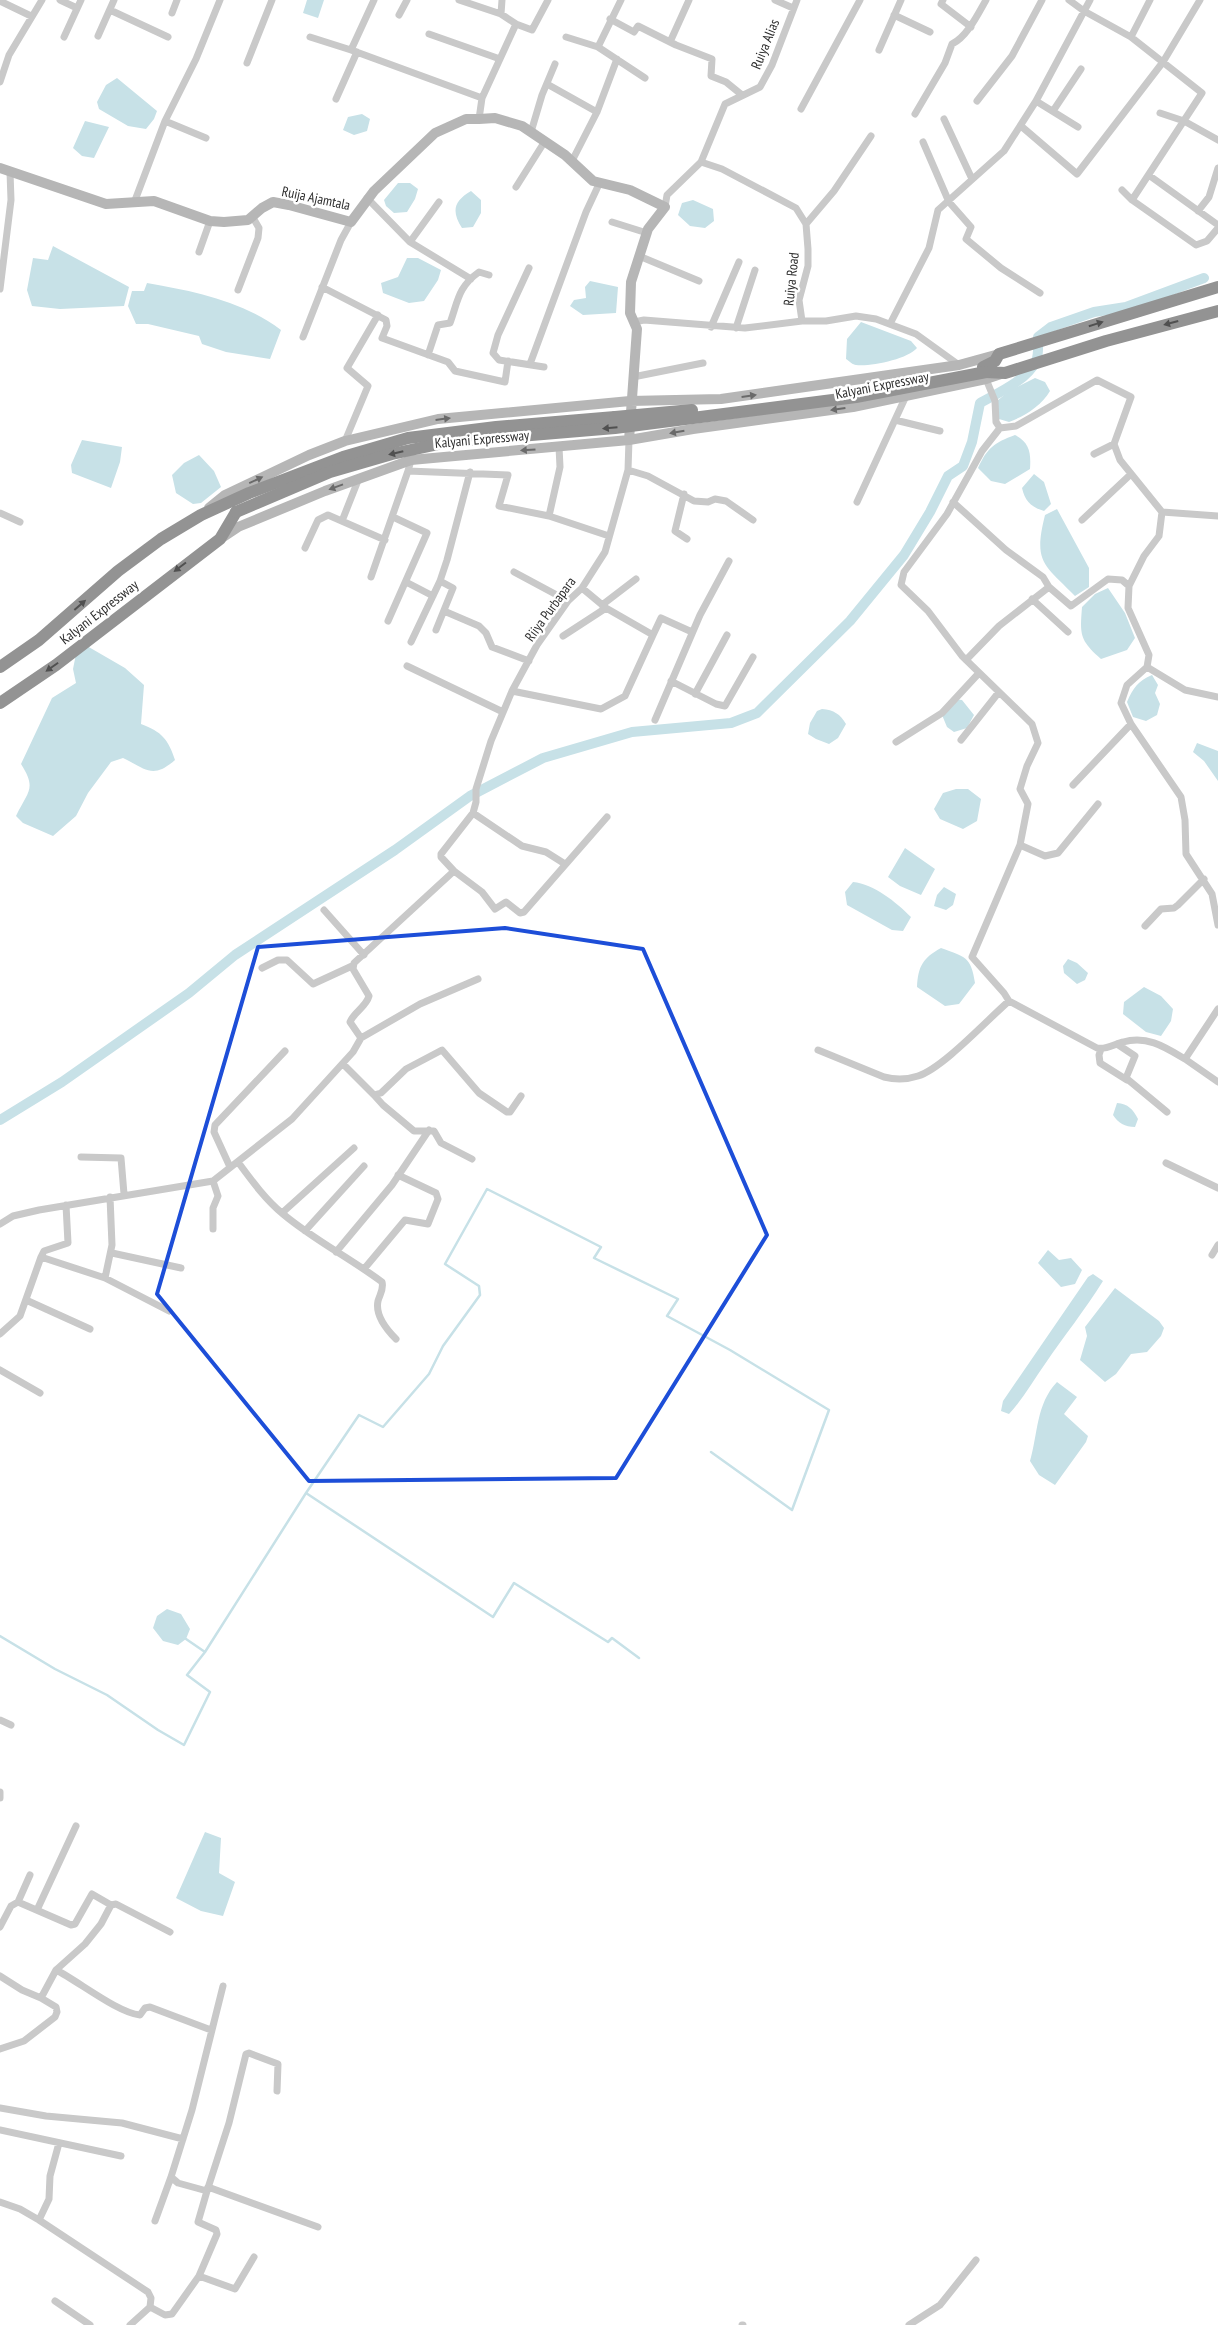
<svg xmlns="http://www.w3.org/2000/svg" width="1218" height="2325" viewBox="0 0 1218 2325" font-family="'PT Sans Narrow',sans-serif">
<style>
.water{fill:#c7e1e7}
.lines{fill:none;stroke-linecap:round;stroke-linejoin:round}
.stream{stroke:#c7e1e7;stroke-width:2.5}
.canal{stroke:#c7e1e7;stroke-width:10}
.street{stroke:#c9c9c9;stroke-width:7}
.secondary{stroke:#b6b6b6;stroke-width:10}
.highway{stroke:#939393;stroke-width:12}
.highway-bridge{stroke:#939393;stroke-width:12}
.oneway{fill:#505050}
.oneway2{fill:#6a6a6a}
.marked{fill:none;stroke:#1d4ed8;stroke-width:4;stroke-linejoin:round}
.labels{text-anchor:middle;stroke-width:5;stroke-linejoin:round;paint-order:stroke}
.street-label{font-size:14px;fill:#2c2c2c;stroke:#fff}
</style>
<rect width="100%" height="100%" fill="#fff"/>
<!-- water -->
<path class="water" d="M307 0H324L318 18 303 13Z
M117 78 157 111 154 119 146 129 128 126 99 109 97 102 106 85Z
M362 114 370 119 367 131 354 135 343 130 348 117Z
M85 121 109 127 94 158 82 156 73 148Z
M398 183H410L418 189 415 199 407 212 394 213 386 206 384 200Z
M471 191 481 200V213L473 227 462 228C451 211 454 201 471 191Z
M693 200 713 209 714 221 705 228 690 226 678 215 682 203Z
M53 246 129 287 124 306 60 309 32 306 27 290 33 258 48 260Z
M407 258H418L441 270 438 280 424 301 409 303 383 293 381 283 398 277Z
M590 281 618 287 616 313 583 315 570 306 574 300 586 298 585 287Z
M147 283C193 291 243 301 281 330L270 359 226 352 202 344 199 336 148 324H136L128 306 132 291H144Z
M861 322 911 341 917 348C908 359 870 367 856 365 853 365 849 361 846 359L847 339Z
M1035 378 1045 382 1050 391C1041 406 1025 416 1009 422L999 419 997 401 1009 391Z
M1015 435C1030 443 1031 453 1030 469L1005 484 991 481 978 468C988 447 994 443 1015 435Z
M82 440 122 447 120 462 111 488 72 473 71 465Z
M199 455 214 471 221 487 201 503 193 504 176 493 172 475 184 463Z
M1034 474 1044 482 1051 504 1044 511C1031 507 1025 501 1022 488Z
M1057 509 1089 568V587L1075 596C1044 564 1033 563 1045 515Z
M1108 588 1125 613 1135 638 1127 650 1101 659C1079 640 1080 634 1082 607L1095 594Z
M87 646 125 668 144 685 141 724C162 732 168 739 175 760 153 779 147 770 123 758L111 762 88 793 76 816 53 836 23 823 16 816C28 791 37 789 21 764L52 698 76 683 73 669 76 654Z
M1152 675 1158 685 1155 693 1160 704 1157 715 1146 721 1133 717 1127 702C1133 688 1138 681 1152 675Z
M953 699 962 700 974 715 967 728 954 732 947 727 942 715Z
M822 709C834 710 840 714 846 724L838 738 829 744 816 739 808 734 810 723 817 711Z
M1197 743 1218 751V781L1204 761 1193 752Z
M956 789H968L981 799 977 821 963 829 940 819 934 809 943 793Z
M905 848 935 869 921 895 900 886 888 877Z
M853 882C874 884 896 902 911 917L903 931 892 930 847 905 845 892Z
M944 887 956 894 953 905 946 910 934 906 937 895Z
M941 948C965 957 971 956 975 983L959 1004 945 1006 917 987C918 966 923 958 941 948Z
M1068 959 1077 963 1088 973 1085 980 1077 984 1064 973 1063 966Z
M1144 987 1161 996 1173 1009 1171 1021 1161 1036 1146 1032 1123 1014 1124 1002Z
M1117 1103C1128 1104 1133 1109 1138 1119L1135 1127C1125 1127 1118 1123 1113 1115Z
M1048 1250 1059 1260 1071 1258 1082 1270 1075 1284 1061 1287 1038 1263Z
M1093 1274 1103 1281C1085 1310 1064 1336 1045 1364 1033 1381 1023 1399 1009 1414L1001 1411 1003 1401 1088 1277Z
M1115 1288 1159 1321 1164 1328 1161 1336 1147 1352 1131 1354 1116 1374 1105 1382 1080 1360 1087 1336 1085 1327Z
M1057 1382 1077 1397 1064 1414 1088 1436 1086 1442 1055 1485 1039 1475 1030 1461C1038 1434 1036 1404 1057 1382Z
M167 1609 181 1614 190 1629 186 1639 178 1645 163 1641 153 1628 157 1616Z
M205 1832 221 1838 219 1873 235 1882 223 1916 201 1911 176 1898Z"/>
<g class="lines">
<!-- stream -->
<path class="stream" d="M306 1493 493 1617 514 1583 608 1642 612 1638 639 1658
M0 1636 55 1669 107 1695 158 1730 184 1745 210 1692 187 1675 205 1652 306 1493 359 1415 383 1427 429 1374 443 1346 480 1295 479 1286 445 1264 487 1189 601 1247 594 1258 678 1299 667 1316 730 1350 829 1410 792 1510 711 1452
M186 1639 205 1652"/>
<!-- canal -->
<path class="canal" d="M0 1120 62 1082 189 993 235 955 395 850 470 796 543 758 632 732 731 723 757 713 850 621 904 555 930 512 948 476 963 466 972 442 980 403C998 393 1027 380 1036 361 1039 355 1038 344 1038 337L1051 327 1094 312 1126 307 1204 278"/>
<!-- street -->
<path class="street" d="M60 0 77 8
M459 0 501 14
M775 0 793 8
M943 0 941 4 971 27
M1069 0 1084 11 1131 37 1202 93 1132 200
M0 1 31 16
M110 10 168 37
M172 13 177 0
M399 15 407 0
M894 15 930 32
M610 19 634 32 638 26 676 45 712 59 711 76 726 82 742 95
M516 24 532 30 548 0
M429 34 500 59
M98 36 114 0
M64 37 81 0
M310 37 351 50 482 98
M566 37 598 47 645 78
M1131 37 1150 0
M670 42 689 0
M598 47 621 0
M351 50 374 0
M879 50 901 0
M247 63 272 0
M0 82 9 55 42 0
M547 84 597 112
M336 99 357 52
M977 101 1012 56 1042 0
M1036 101 1078 127
M801 109 860 0
M1053 111 1081 69
M1160 113 1184 121 1218 140
M915 114 945 63 952 44C967 37 978 14 986 0
M479 119 482 98 516 24 501 14 502 0
M944 119 972 179
M165 121 206 138
M1021 126 1077 174 1163 62 1200 0
M531 132 542 95 555 64
M923 142 949 202 971 227 966 239 1001 268 1040 293
M572 161 597 112 617 59
M701 162 722 169 796 208 806 224 808 249V266L799 300 802 321H826L856 316 876 319 916 334 959 365
M1150 176 1218 225
M516 187 545 141
M1122 190 1132 200 1196 245 1207 241 1218 228
M367 198 410 242 471 279
M134 203 165 121 196 59 220 0
M665 207 667 195 701 162 725 104 760 87 772 65 797 0
M1198 211 1209 197 1218 168
M612 222 647 233
M806 224 834 191 871 136
M410 242 439 202
M199 252 210 221
M639 256 699 281
M529 268 498 335 493 353 499 360 544 367
M322 287 386 320 387 326 382 338 448 362 455 371 505 382 508 361
M0 289 11 200 10 172
M238 290 258 238 259 228 252 216
M634 322 644 320 745 328 802 321
M890 324 929 248 938 210 1004 151 1036 101 1090 0
M711 327 739 262
M736 328 755 270
M303 337 341 240 351 222
M428 355 438 325 450 323C458 301 458 287 479 272L489 275
M530 364 586 212 600 182
M633 377 703 363
M986 379 995 401 996 422 1000 428 1016 426 1097 380 1131 397 1114 444 1120 460 1162 512 1159 536 1144 556 1129 586 1128 608 1149 655 1147 667 1127 685 1121 703 1131 724 1181 797 1185 820 1186 854 1212 894 1218 925
M895 420 940 431
M1000 428 982 451 947 514 904 572 901 585 928 611 962 656 1032 724 1038 743 1027 766 1020 789 1028 804 1020 845 972 957 1004 993 1009 1001 1097 1048C1107 1050 1114 1044 1123 1042 1147 1035 1165 1047 1185 1059
M345 441 368 386 347 368 378 315
M1094 454 1114 444
M411 460 408 471 508 475 499 506 549 516 609 536
M628 470 648 476 694 501 708 502 715 499 726 501 753 520
M684 494 675 531 687 539
M857 502 906 396
M953 502 1006 550 1043 577 1049 587
M1162 512 1218 516
M0 513 20 522
M549 516 560 467 559 447
M1082 520 1131 474
M342 521 359 478
M305 548 318 520 328 515 385 540
M514 572 568 601
M371 577 408 471
M406 582 433 596
M582 588 606 608 653 635 661 618 692 632
M1032 599 1068 632
M602 605 636 579
M444 611 479 626 486 633 492 647 529 661
M388 621 427 533 393 517
M436 630 453 588 440 581
M563 636 606 608
M411 642 440 581 447 560 470 472
M966 660 999 626 1049 587 1071 606 1108 579 1122 580 1129 586
M407 666 503 712
M1147 667 1185 690 1218 697
M671 681 716 704 725 706 753 657
M512 691 601 709 625 696 653 635
M695 694 727 635
M655 720 700 615 729 561
M961 740 999 692
M896 742 942 713 979 673
M1073 785 1131 724
M473 813 522 846 546 852 565 864
M1020 845 1045 856 1058 853 1098 804
M454 871 482 892 495 909 506 902 520 913 524 912 607 817
M324 910 364 955
M1145 926 1161 909 1174 908 1178 905 1204 879
M262 968 278 960H287L313 984 352 966
M1218 1009 1185 1059 1218 1082
M361 1038 420 1004 478 979
M1117 1044 1135 1056 1126 1078 1167 1112
M1101 1049 1099 1055 1100 1063 1127 1080
M818 1050 884 1077C896 1080 906 1080 918 1076 943 1068 987 1020 1009 1001
M343 1064 374 1095 381 1093 406 1069 442 1050 479 1093 507 1112H510L521 1096
M374 1095 383 1105 414 1131H434L441 1143 472 1159
M81 1157 121 1158 124 1194
M238 1162C252 1181 265 1199 283 1214 314 1240 350 1258 382 1282 384 1289 380 1294 378 1301 375 1315 387 1330 396 1339
M1166 1163 1218 1188
M230 1167 214 1132 215 1125 285 1051
M282 1213 354 1148
M0 1224 13 1216 39 1210 213 1181
M213 1229V1208L218 1196 213 1181 292 1119 353 1052 361 1038 350 1022C354 1012 366 1007 369 996L353 969 354 963 454 871 441 857V854L473 813 476 802V789L491 741 512 691 537 645 568 601 582 588 605 552 628 470 629 440
M305 1231 364 1166
M336 1252 392 1185 429 1130
M112 1253 181 1268
M1212 1255 1218 1245
M41 1257 44 1251 68 1243 66 1205
M364 1269 405 1220 428 1224 438 1199 436 1193 398 1175
M105 1278 112 1245 110 1197
M26 1300 90 1329
M0 1334 20 1316 41 1257 105 1278 169 1311
M0 1370 40 1393
M0 1720 11 1725
M0 1792V1798
M18 1902 30 1875
M37 1910 76 1826
M0 1927 11 1906 18 1902 71 1925 75 1924 92 1894 111 1905
M56 1970C78 1981 118 2013 140 2015L145 2008 150 2007 211 2030
M0 1976 22 1990 41 1998
M223 1986 192 2110 171 2177 178 2183 207 2191 198 2222 216 2230 217 2234 199 2276 235 2289 254 2257
M0 2049 24 2041 55 2017 57 2012 56 2007 41 1998 56 1970 85 1944 101 1924 111 1905 116 1904 170 1932
M0 2108 46 2116 122 2123 183 2139
M0 2130 121 2156
M208 2187 318 2227
M207 2191 229 2123 246 2054 249 2053 278 2064 277 2091
M0 2202 20 2209 39 2220 148 2292 151 2298 150 2307 130 2325
M39 2220 49 2199 50 2176 59 2143
M155 2221 171 2177
M55 2301 90 2325
M150 2307 165 2315 172 2314 199 2276
M742 2325H743
M909 2325 940 2305 976 2260"/>
<!-- secondary -->
<path class="secondary" d="M0 168 106 204 154 201 210 221 224 222 248 220 262 208 273 202 289 205 351 222 374 191 435 133 466 119H479L495 118 522 126 565 155 593 181 630 190 665 207 648 229 631 282 630 313 637 329 629 440
M209 508 225 495 309 455 345 441 438 419 630 401 721 399 959 365 999 354
M223 537 238 527 325 491 411 460 629 440 693 429 853 407 986 379 1001 374"/>
<!-- highway -->
<path class="highway" d="M983 367 995 361 999 354 1218 287
M986 372 1005 373 1106 341 1218 311
M0 667 39 640 118 571 161 539 201 515 249 493 343 457 408 438 496 427 615 417
M0 703 56 665 220 539 236 512"/>
<!-- highway-bridge -->
<path class="highway-bridge" d="M615 417 692 410
M236 512 330 472 392 454 448 442 615 428 856 397 986 372"/>
</g>
<!-- one-way arrows -->
<defs><path id="oneway-solid" d="M-6-.8H1V-3.2L6.5 0L1 3.2V.8H-6Z" transform="scale(1.25)"/></defs>
<g class="oneway">
<use href="#oneway-solid" transform="translate(1171 323) rotate(165)"/>
<use href="#oneway-solid" transform="translate(1096 324) rotate(-17)"/>
<use href="#oneway-solid" transform="translate(610 428) rotate(175)"/>
<use href="#oneway-solid" transform="translate(396 453) rotate(167)"/>
<use href="#oneway-solid" transform="translate(180 567) rotate(143)"/>
<use href="#oneway-solid" transform="translate(80 605) rotate(-41)"/>
<use href="#oneway-solid" transform="translate(52 667) rotate(145)"/>
</g>
<g class="oneway2">
<use href="#oneway-solid" transform="translate(749 396) rotate(-8)"/>
<use href="#oneway-solid" transform="translate(838 409) rotate(172)"/>
<use href="#oneway-solid" transform="translate(443 419) rotate(-7)"/>
<use href="#oneway-solid" transform="translate(677 432) rotate(170)"/>
<use href="#oneway-solid" transform="translate(528 450) rotate(176)"/>
<use href="#oneway-solid" transform="translate(256 480) rotate(-25)"/>
<use href="#oneway-solid" transform="translate(336 487) rotate(160)"/>
</g>
<!-- marked area -->
<path class="marked" d="M505 928 643 949 767 1235 616 1478 309 1481 157 1294 258 947Z"/>
<g class="labels">
<!-- street labels -->
<g class="street-label">
<text transform="translate(765 44) rotate(-68)" y="5">Ruiya Alias</text>
<text transform="translate(316 198) rotate(12)" y="5">Ruija Ajamtala</text>
<text transform="translate(791 279) rotate(-84)" y="5">Ruiya Road</text>
<text transform="translate(882 385) rotate(-11)" y="5">Kalyani Expressway</text>
<text transform="translate(482 439) rotate(-5)" y="5">Kalyani Expressway</text>
<text transform="translate(550 609) rotate(-54)" y="5">Riiya Purbapara</text>
<text transform="translate(99 612) rotate(-38)" y="5">Kalyani Expressway</text>
</g>
</g>
</svg>
